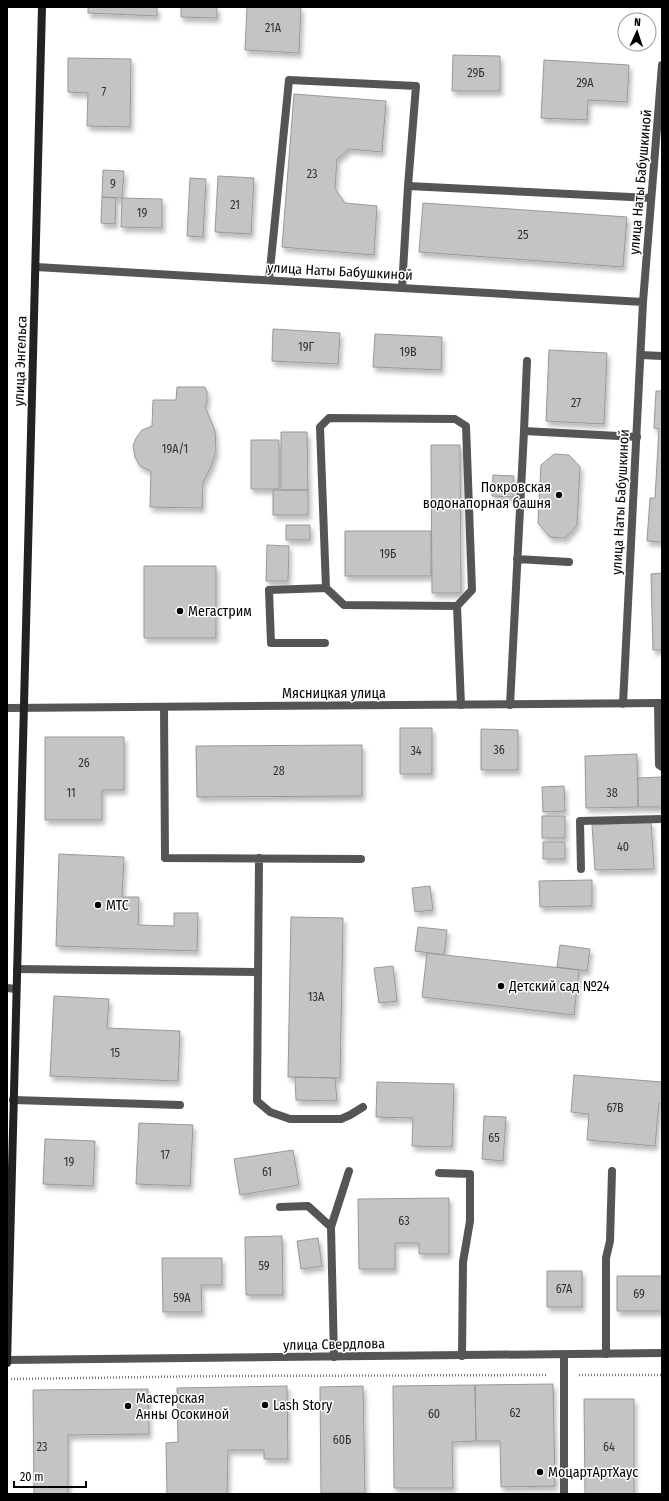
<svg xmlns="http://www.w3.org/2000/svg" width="669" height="1501" viewBox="0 0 669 1501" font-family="'Fira Sans Condensed',sans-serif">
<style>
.building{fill:#c4c4c4;stroke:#999;filter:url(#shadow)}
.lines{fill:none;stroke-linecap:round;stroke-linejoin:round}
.path{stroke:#777;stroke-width:2.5;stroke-dasharray:1 2;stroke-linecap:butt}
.service{stroke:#555;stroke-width:8}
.minor{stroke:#555;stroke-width:8}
.tertiary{stroke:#555;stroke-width:8}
.secondary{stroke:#222;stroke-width:8}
.poi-dot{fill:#000;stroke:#fff;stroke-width:1.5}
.labels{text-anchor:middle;stroke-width:3;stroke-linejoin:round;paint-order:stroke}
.number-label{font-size:12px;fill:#313131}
.street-label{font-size:14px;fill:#000;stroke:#fff}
.poi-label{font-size:14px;fill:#000;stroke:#fff;text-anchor:start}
</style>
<defs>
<filter id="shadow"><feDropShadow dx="2.5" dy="4.5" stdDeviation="2" flood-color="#0004"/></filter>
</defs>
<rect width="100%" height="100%" fill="#fff"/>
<!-- building -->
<path class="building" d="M88 7H157V16L88 13Z
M181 7H217V18L181 17Z
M247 7H301L299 53 245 50Z
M453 55 500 56V91H452Z
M68 58 131 59 130 127 87 126 88 93 68 92Z
M544 60 629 65 627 102 588 100 587 120 541 118Z
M294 94 386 101 382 152 349 149 337 159 335 189 345 203 377 206 374 255 282 247Z
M103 170 124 171 122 198 102 197Z
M218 176 254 178 251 234 215 232Z
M190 178 206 179 203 237 187 236Z
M102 197 116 198 115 224 101 223Z
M122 198 162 199V228L121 227Z
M423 203 627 217 623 267 419 252Z
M273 329 340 333 338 364 272 361Z
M375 334 442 337 441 370 373 367Z
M549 350 607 353 604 424 546 421Z
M177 387H205L207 392V402L205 407 215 431 216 451 211 467 203 482 202 508 150 507 151 471 140 466 135 457 133 446 136 438 142 430 152 426 153 400H176Z
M656 391H662V542L647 541 650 498H655L659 429 654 428Z
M281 432H307L308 490H281Z
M251 440H279V489H251Z
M431 445H460L461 593H432Z
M554 454 569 455 580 467 577 525 565 538 550 537 538 523 541 465Z
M493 475 514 476 513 497 492 496Z
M273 490H308V515H273Z
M286 525H310V540H286Z
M345 531H431V576H345Z
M267 545 289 546 288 581H266Z
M144 566H216V638H144Z
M662 573V650H653L651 574Z
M400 728H432V774H400Z
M481 729 518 730V770H481Z
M45 737H124V790H102V820H45Z
M362 745V796L197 797 196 746Z
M637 754 638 807 586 808 585 756Z
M662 777V807H638V778Z
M564 786 565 811 543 812 542 787Z
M542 816H565V838H542Z
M651 822 654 869 595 870 592 825Z
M543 842H565V859H543Z
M59 854 124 857 122 897H139L138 925 174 926V913H198L197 951 56 946Z
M592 880V906L540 907 539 881Z
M430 886 433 910 415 912 412 888Z
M291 917 343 918 340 1078 288 1077Z
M418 927 447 930 444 955 415 951Z
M560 945 590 949 587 971 557 967Z
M427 953 579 970 574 1015 422 997Z
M393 966 397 1001 379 1003 374 968Z
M54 996 109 999 107 1028 180 1031 178 1081 50 1076Z
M574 1075 662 1082V1103H659L655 1146 587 1140 589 1114 571 1112Z
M295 1077 335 1078 337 1101 296 1100Z
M377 1082 454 1084 452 1147 412 1146 413 1118 376 1117Z
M484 1116 506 1117 503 1161 482 1159Z
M139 1123 193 1125 190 1186 136 1184Z
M45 1139 95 1141 93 1186 43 1184Z
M293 1150 299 1185 240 1195 234 1159Z
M449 1198V1254H419V1243H395V1269H359L358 1199Z
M282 1236 283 1295H246L245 1237Z
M318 1238 322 1266 301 1269 297 1241Z
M162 1258H222V1285H201L202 1312H163Z
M547 1271H582V1307H547Z
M617 1276H662V1311H617Z
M553 1384 555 1486 501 1487 500 1441H476L475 1385Z
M475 1385 476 1441 452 1442 453 1488H394L393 1386Z
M287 1386 288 1459H264V1450H228L227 1494H167L166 1443 178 1442 177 1388Z
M363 1386 365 1493H321L320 1387Z
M148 1389 149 1434 68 1435V1494H34L33 1390Z
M584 1399H634V1494H585Z"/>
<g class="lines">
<!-- path -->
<path class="path" d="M579 1375H662
M11 1379 220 1376 548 1375"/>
<!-- service -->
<path class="service" d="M269 280 289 80 416 86 408 186
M402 288 408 186 651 198
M641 355 662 356
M524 431 527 361
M517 559 569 562
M457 606 344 605 326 588 320 427 329 418 455 419 466 426 472 590 457 606 461 705
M325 643H271L269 590 326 588
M658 703 659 765 662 767
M510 705 524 431 637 437
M164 707 165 858 361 859
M259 858 257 1101 270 1112 290 1119H341L350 1115 363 1107
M581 869 580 821 662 819
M17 969 258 972
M7 988 16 989
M13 1100 180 1105
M439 1173 470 1174V1221L463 1262 462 1356
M280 1207 308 1206 331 1227
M606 1354V1258L610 1241 612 1171
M564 1355V1494
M334 1357 331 1227 349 1171"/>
<!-- minor -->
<path class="minor" d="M36 267 643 302
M623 704 643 302 662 65
M7 708 662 703"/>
<!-- tertiary -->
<path class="tertiary" d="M7 1360 662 1353"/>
<!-- secondary -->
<path class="secondary" d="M7 1363 42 7"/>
</g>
<!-- markers -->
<g class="poi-dot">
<circle cx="559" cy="495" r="4"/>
<circle cx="180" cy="611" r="4"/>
<circle cx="98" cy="905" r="4"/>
<circle cx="501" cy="986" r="4"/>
<circle cx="265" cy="1405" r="4"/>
<circle cx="128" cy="1406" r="4"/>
<circle cx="540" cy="1472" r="4"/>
</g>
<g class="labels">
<!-- number labels -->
<g class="number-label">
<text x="273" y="32">21А</text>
<text x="476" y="77">29Б</text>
<text x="585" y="87">29А</text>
<text x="104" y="96">7</text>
<text x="312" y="178">23</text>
<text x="113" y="188">9</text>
<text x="235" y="209">21</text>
<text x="142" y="217">19</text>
<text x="523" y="239">25</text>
<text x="306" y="351">19Г</text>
<text x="408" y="356">19В</text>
<text x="576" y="407">27</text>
<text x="175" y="453">19А/1</text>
<text x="388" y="558">19Б</text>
<text x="499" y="754">36</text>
<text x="416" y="755">34</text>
<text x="84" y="767">26</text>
<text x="279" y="775">28</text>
<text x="71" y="797">11</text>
<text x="612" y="797">38</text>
<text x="623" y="851">40</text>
<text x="316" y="1001">13А</text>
<text x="115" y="1057">15</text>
<text x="615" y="1112">67В</text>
<text x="494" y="1142">65</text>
<text x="165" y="1159">17</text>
<text x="69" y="1166">19</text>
<text x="267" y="1176">61</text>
<text x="404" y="1225">63</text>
<text x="264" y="1270">59</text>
<text x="564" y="1293">67А</text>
<text x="639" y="1298">69</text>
<text x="182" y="1302">59А</text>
<text x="515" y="1417">62</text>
<text x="434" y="1418">60</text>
<text x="342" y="1444">60Б</text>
<text x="42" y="1451">23</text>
<text x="609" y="1451">64</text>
</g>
<!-- street labels -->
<g class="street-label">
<text transform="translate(640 182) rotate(-85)" y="5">улица Наты Бабушкиной</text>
<text transform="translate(340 271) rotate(3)" y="5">улица Наты Бабушкиной</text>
<text transform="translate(20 361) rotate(-88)" y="5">улица Энгельса</text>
<text transform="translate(620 502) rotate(-87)" y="5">улица Наты Бабушкиной</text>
<text x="334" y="698">Мясницкая улица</text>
<text transform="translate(334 1344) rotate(-1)" y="5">улица Свердлова</text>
</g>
<!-- poi labels -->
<g class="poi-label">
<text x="551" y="492" text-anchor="end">Покровская<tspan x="551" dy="16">водонапорная башня</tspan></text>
<text x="188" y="616">Мегастрим</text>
<text x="106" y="910">МТС</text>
<text x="509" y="991">Детский сад №24</text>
<text x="136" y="1403">Мастерская<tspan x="136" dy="16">Анны Осокиной</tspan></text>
<text x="273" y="1410">Lash Story</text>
<text x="548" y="1477">МоцартАртХаус</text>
</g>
</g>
<!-- border -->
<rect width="669" height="1501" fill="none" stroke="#000000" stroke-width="16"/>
<!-- north arrow -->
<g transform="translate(637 32) rotate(3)"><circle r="19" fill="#ffffff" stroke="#999999"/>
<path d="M0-3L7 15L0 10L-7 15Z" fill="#000000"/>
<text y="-6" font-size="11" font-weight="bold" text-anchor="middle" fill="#000000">N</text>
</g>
<!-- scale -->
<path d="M14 1481v6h72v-6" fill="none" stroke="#000000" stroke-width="2"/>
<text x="20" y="1481" font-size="12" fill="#000000" stroke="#ffffff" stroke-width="3" paint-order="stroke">20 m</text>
</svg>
